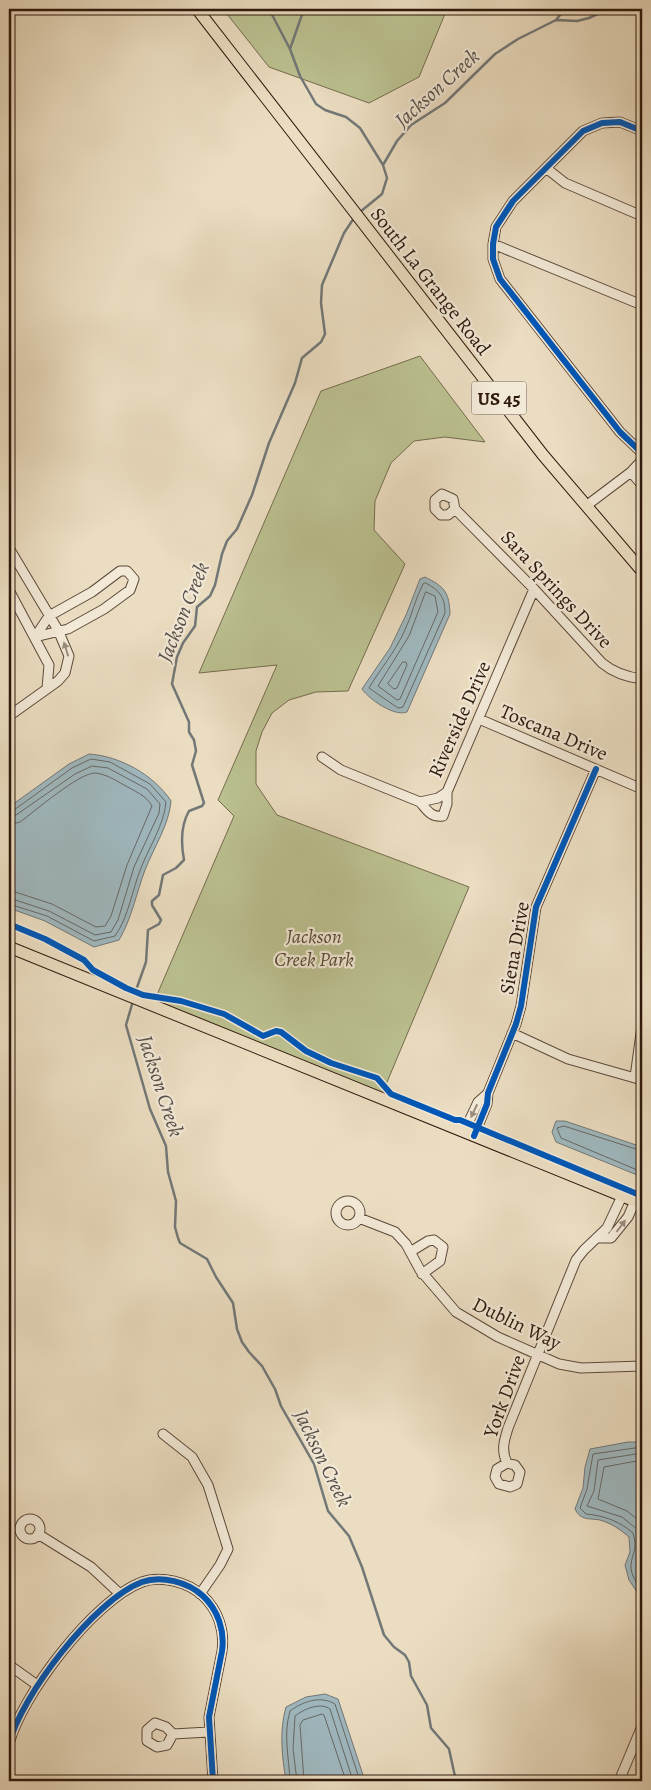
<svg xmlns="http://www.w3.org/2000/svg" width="651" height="1790" viewBox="0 0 651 1790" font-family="Alegreya,serif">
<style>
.green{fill:#bbc090;stroke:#746c4e}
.water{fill:#9fb8bf;stroke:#727878}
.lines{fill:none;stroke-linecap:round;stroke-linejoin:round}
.shore{stroke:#666866;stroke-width:1}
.stream{stroke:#727878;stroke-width:2.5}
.minor-casing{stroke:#5d493a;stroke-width:11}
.major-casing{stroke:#2e180d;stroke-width:13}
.minor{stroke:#f2e9d7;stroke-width:9}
.major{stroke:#ebddc1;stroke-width:11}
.cycleway-casing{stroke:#f2e9d7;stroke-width:9}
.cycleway{stroke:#0057b8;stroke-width:6}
.oneway{fill:#9a8b7c}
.labels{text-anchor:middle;stroke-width:4.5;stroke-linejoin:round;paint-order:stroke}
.shield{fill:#f2e9d7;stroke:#69574a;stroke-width:1}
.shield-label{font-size:19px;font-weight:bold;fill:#2e180d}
.street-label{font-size:20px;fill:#2e180d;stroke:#f2e9d7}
.park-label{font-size:20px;font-style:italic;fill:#584a34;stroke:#f2e9d7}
.water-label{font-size:21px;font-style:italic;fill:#56504b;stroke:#f2e9d7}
</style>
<rect width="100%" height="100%" fill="#ebddc1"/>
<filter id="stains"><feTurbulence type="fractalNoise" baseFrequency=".004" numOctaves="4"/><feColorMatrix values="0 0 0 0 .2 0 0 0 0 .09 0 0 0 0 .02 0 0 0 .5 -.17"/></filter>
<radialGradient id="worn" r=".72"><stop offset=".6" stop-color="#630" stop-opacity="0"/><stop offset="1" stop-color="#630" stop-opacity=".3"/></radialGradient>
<!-- green -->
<path class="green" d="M223 9H447L419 77 369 103 269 67Z
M420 356 485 442 445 437 414 441 391 463 375 501 374 530 405 564 348 691 316 692 289 700 272 713 262 732 256 751V784L277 815 469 887 382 1094 153 1004 234 816 218 800 277 665 199 673 321 391Z"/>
<!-- water -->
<path class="water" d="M425 577C445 587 449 592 450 614L407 712C394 717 369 699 362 689L390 648 406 615 420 579Z
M89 754C120 756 154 775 171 801 169 825 154 847 145 870 136 894 132 918 119 940L94 947 45 921 9 908V807L69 764Z
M556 1121H565L642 1147V1177L556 1142 552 1132Z
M628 1442H642V1607L639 1595 629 1580 625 1565 630 1552 629 1537C621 1530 611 1523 600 1520 589 1518 581 1521 575 1509L583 1488 585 1467 590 1449Z
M325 1694 338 1699 365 1781H286C282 1756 279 1732 286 1707L306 1697Z"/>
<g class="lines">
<!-- shore -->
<path class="shore" d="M426 583C440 591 445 597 445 613L403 707 398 708 369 688C380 669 395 652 404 632 412 616 415 599 423 584Z
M426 592 435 596 438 612 400 699 397 700 378 686 409 636Z
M403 662H406L407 665 397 688 394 689 388 684Z
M9 811 14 810 72 768 91 759 110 762 150 784 166 802C164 825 149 847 141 868 132 890 129 916 115 936L94 941 47 916 9 904
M9 817 16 815 75 774 92 766 108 768 147 789 160 804 159 813 134 867 118 920 111 932 95 935 49 911 9 898
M9 825 20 822C35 811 79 773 95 773 106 774 115 780 124 785 134 791 146 795 152 806L127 865 111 916 105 926 96 927 52 904 9 890
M642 1151 564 1126 557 1128 561 1138 642 1172
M642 1447 593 1454 587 1489 580 1508 586 1514C605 1516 619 1521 633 1533 638 1550 632 1553 631 1565 630 1575 638 1584 642 1591
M642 1453 598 1460 594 1491 587 1506 622 1517 638 1530C647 1547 633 1564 642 1580
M642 1460 604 1467 598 1499 627 1511 642 1523
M290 1781C289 1757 283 1735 290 1711 302 1702 320 1695 335 1704L360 1781
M297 1781 293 1749 295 1716C304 1709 320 1702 330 1709L353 1781
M304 1781 300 1725 303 1720 322 1714 324 1715 346 1781"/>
<!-- stream -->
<path class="stream" d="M269 9 290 49 300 76 316 104 325 110 346 117 360 128 383 165 387 178 382 194 360 212
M556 20 565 9
M290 49 304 9
M383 165 397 141 411 125 445 103 495 54 518 39 556 20 577 21 589 18 608 9
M135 993 146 962 148 930 159 924 161 920 152 905V901L159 895 163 875 176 868 184 860C181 844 181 825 189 811L202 806 204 803 192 765 196 751 194 740 189 732V722L172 684 177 657 183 643 195 626 197 607 210 596 215 585 222 554 227 541 237 529 252 495 269 443 295 383 302 358 321 342 325 334 321 303 322 285 344 233 354 218
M133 1001 126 1025 150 1109 166 1146 168 1172 176 1201 175 1227 178 1238 180 1243 207 1259 216 1277 233 1303 237 1329 242 1342 249 1352 262 1366 275 1389 281 1406 314 1464 328 1511 349 1536 362 1567 384 1635 394 1647 405 1655 409 1662 411 1676 427 1705 431 1728 449 1749 456 1781"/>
<!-- minor casing -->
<g class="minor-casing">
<path id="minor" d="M642 131 620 122 602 123 583 131 513 201 496 227 493 244V259L500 279 620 432 642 453
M546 168 565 183 642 216
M493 244 642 305
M631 472 642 485
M586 506 631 472 642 460
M455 509 448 515H441L435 509V500L442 494 453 499 455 509 534 589 602 663C614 673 626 677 642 679
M9 548 58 630 69 656 65 673 58 681 9 716
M120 571H127L134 579 130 590 104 609 68 629 35 637 49 616 92 592Z
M9 590 49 665 47 688
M479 719 642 789
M322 757 341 770 420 802 438 798 447 792 534 589
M420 802C427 810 431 818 443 816L447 804V792
M512 1033 568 1059 642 1080
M635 1077 642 1026
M464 1132 478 1102 488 1093
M474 1136 487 1104 488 1093 516 1024 521 1006 536 907 596 769
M336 1213a12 12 0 1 1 24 0a12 12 0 1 1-24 0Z
M359 1218 395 1232 406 1244 420 1270 456 1312 498 1337 559 1364 581 1368 642 1366
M599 1238H611L628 1217 635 1201
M410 1252 428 1241 434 1240 443 1247 440 1261 422 1274
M163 1434 192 1457 208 1485 228 1549 220 1565 200 1594
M507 1463 515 1465 520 1472 517 1484 510 1487 499 1484 495 1477 497 1469 507 1463C501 1450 504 1441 508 1428L576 1260 584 1250 607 1228 622 1196
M20 1529a10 10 0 1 1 20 0a10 10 0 1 1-20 0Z
M38 1534 91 1567 120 1594
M9 1665 37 1685
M173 1734 167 1745 157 1747 147 1741V1730L155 1723 166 1727 173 1734 209 1732
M9 1744C21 1696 94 1600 142 1582 161 1575 188 1582 203 1596 218 1610 225 1631 222 1651L209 1717 213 1781
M619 1781 642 1726"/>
</g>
<!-- major casing -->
<g class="major-casing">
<path id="major" d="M197 9 543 455 642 571
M9 947 642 1204"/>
</g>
<!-- minor -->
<use href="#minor" class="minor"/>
<!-- major -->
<use href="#major" class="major"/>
<!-- cycleway casing -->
<g class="cycleway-casing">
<path id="cycleway" d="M642 131 620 122 602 123 583 131 513 201 496 227 493 244V259L500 279 620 432 642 453
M9 924 45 939 84 960 93 970 126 988 143 995 181 1001 224 1014 263 1036 276 1031 281 1032 306 1051 331 1063 377 1078 391 1094 455 1120H460L642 1196
M474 1136 487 1104 488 1093 516 1024 521 1006 536 907 596 769
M9 1744C21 1696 94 1600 142 1582 161 1575 188 1582 203 1596 218 1610 225 1631 222 1651L209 1717 213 1781"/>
</g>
<!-- cycleway -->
<use href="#cycleway" class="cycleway"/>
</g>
<!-- one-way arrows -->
<defs><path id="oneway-solid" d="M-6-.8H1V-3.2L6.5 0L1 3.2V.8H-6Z" transform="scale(1.25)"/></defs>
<g class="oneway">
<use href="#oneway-solid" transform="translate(66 649) rotate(-107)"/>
<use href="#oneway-solid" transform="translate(474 1111) rotate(115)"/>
<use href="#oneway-solid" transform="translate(621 1226) rotate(-53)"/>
</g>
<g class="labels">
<!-- shield labels -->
<rect class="shield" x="471.5" y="381.5" width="55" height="33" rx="4"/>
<g class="shield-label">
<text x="499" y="405">US 45</text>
</g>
<!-- street labels -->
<g class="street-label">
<text transform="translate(431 281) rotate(52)" y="7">South La Grange Road</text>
<text transform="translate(557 589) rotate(47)" y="7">Sara Springs Drive</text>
<text transform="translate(459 719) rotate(-66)" y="7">Riverside Drive</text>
<text transform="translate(554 732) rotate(23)" y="7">Toscana Drive</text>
<text transform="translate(514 948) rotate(-80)" y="7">Siena Drive</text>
<text transform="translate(517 1323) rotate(26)" y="7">Dublin Way</text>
<text transform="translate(504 1396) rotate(-70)" y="7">York Drive</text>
</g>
<!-- park labels -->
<g class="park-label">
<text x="314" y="943">Jackson<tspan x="314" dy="23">Creek Park</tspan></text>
</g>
<!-- water labels -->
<g class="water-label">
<text transform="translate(437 88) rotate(-42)" y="7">Jackson Creek</text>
<text transform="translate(183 612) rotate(-68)" y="7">Jackson Creek</text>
<text transform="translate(161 1086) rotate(72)" y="7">Jackson Creek</text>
<text transform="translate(323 1458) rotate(64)" y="7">Jackson Creek</text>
</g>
</g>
<!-- margin -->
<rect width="651" height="1790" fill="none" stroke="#ebddc1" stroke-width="30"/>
<rect x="10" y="10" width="631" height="1770" fill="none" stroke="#2e180d" stroke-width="2.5"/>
<rect x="15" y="15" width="621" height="1760" fill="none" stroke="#2e180d"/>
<rect width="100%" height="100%" filter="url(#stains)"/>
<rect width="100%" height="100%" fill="url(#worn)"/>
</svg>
